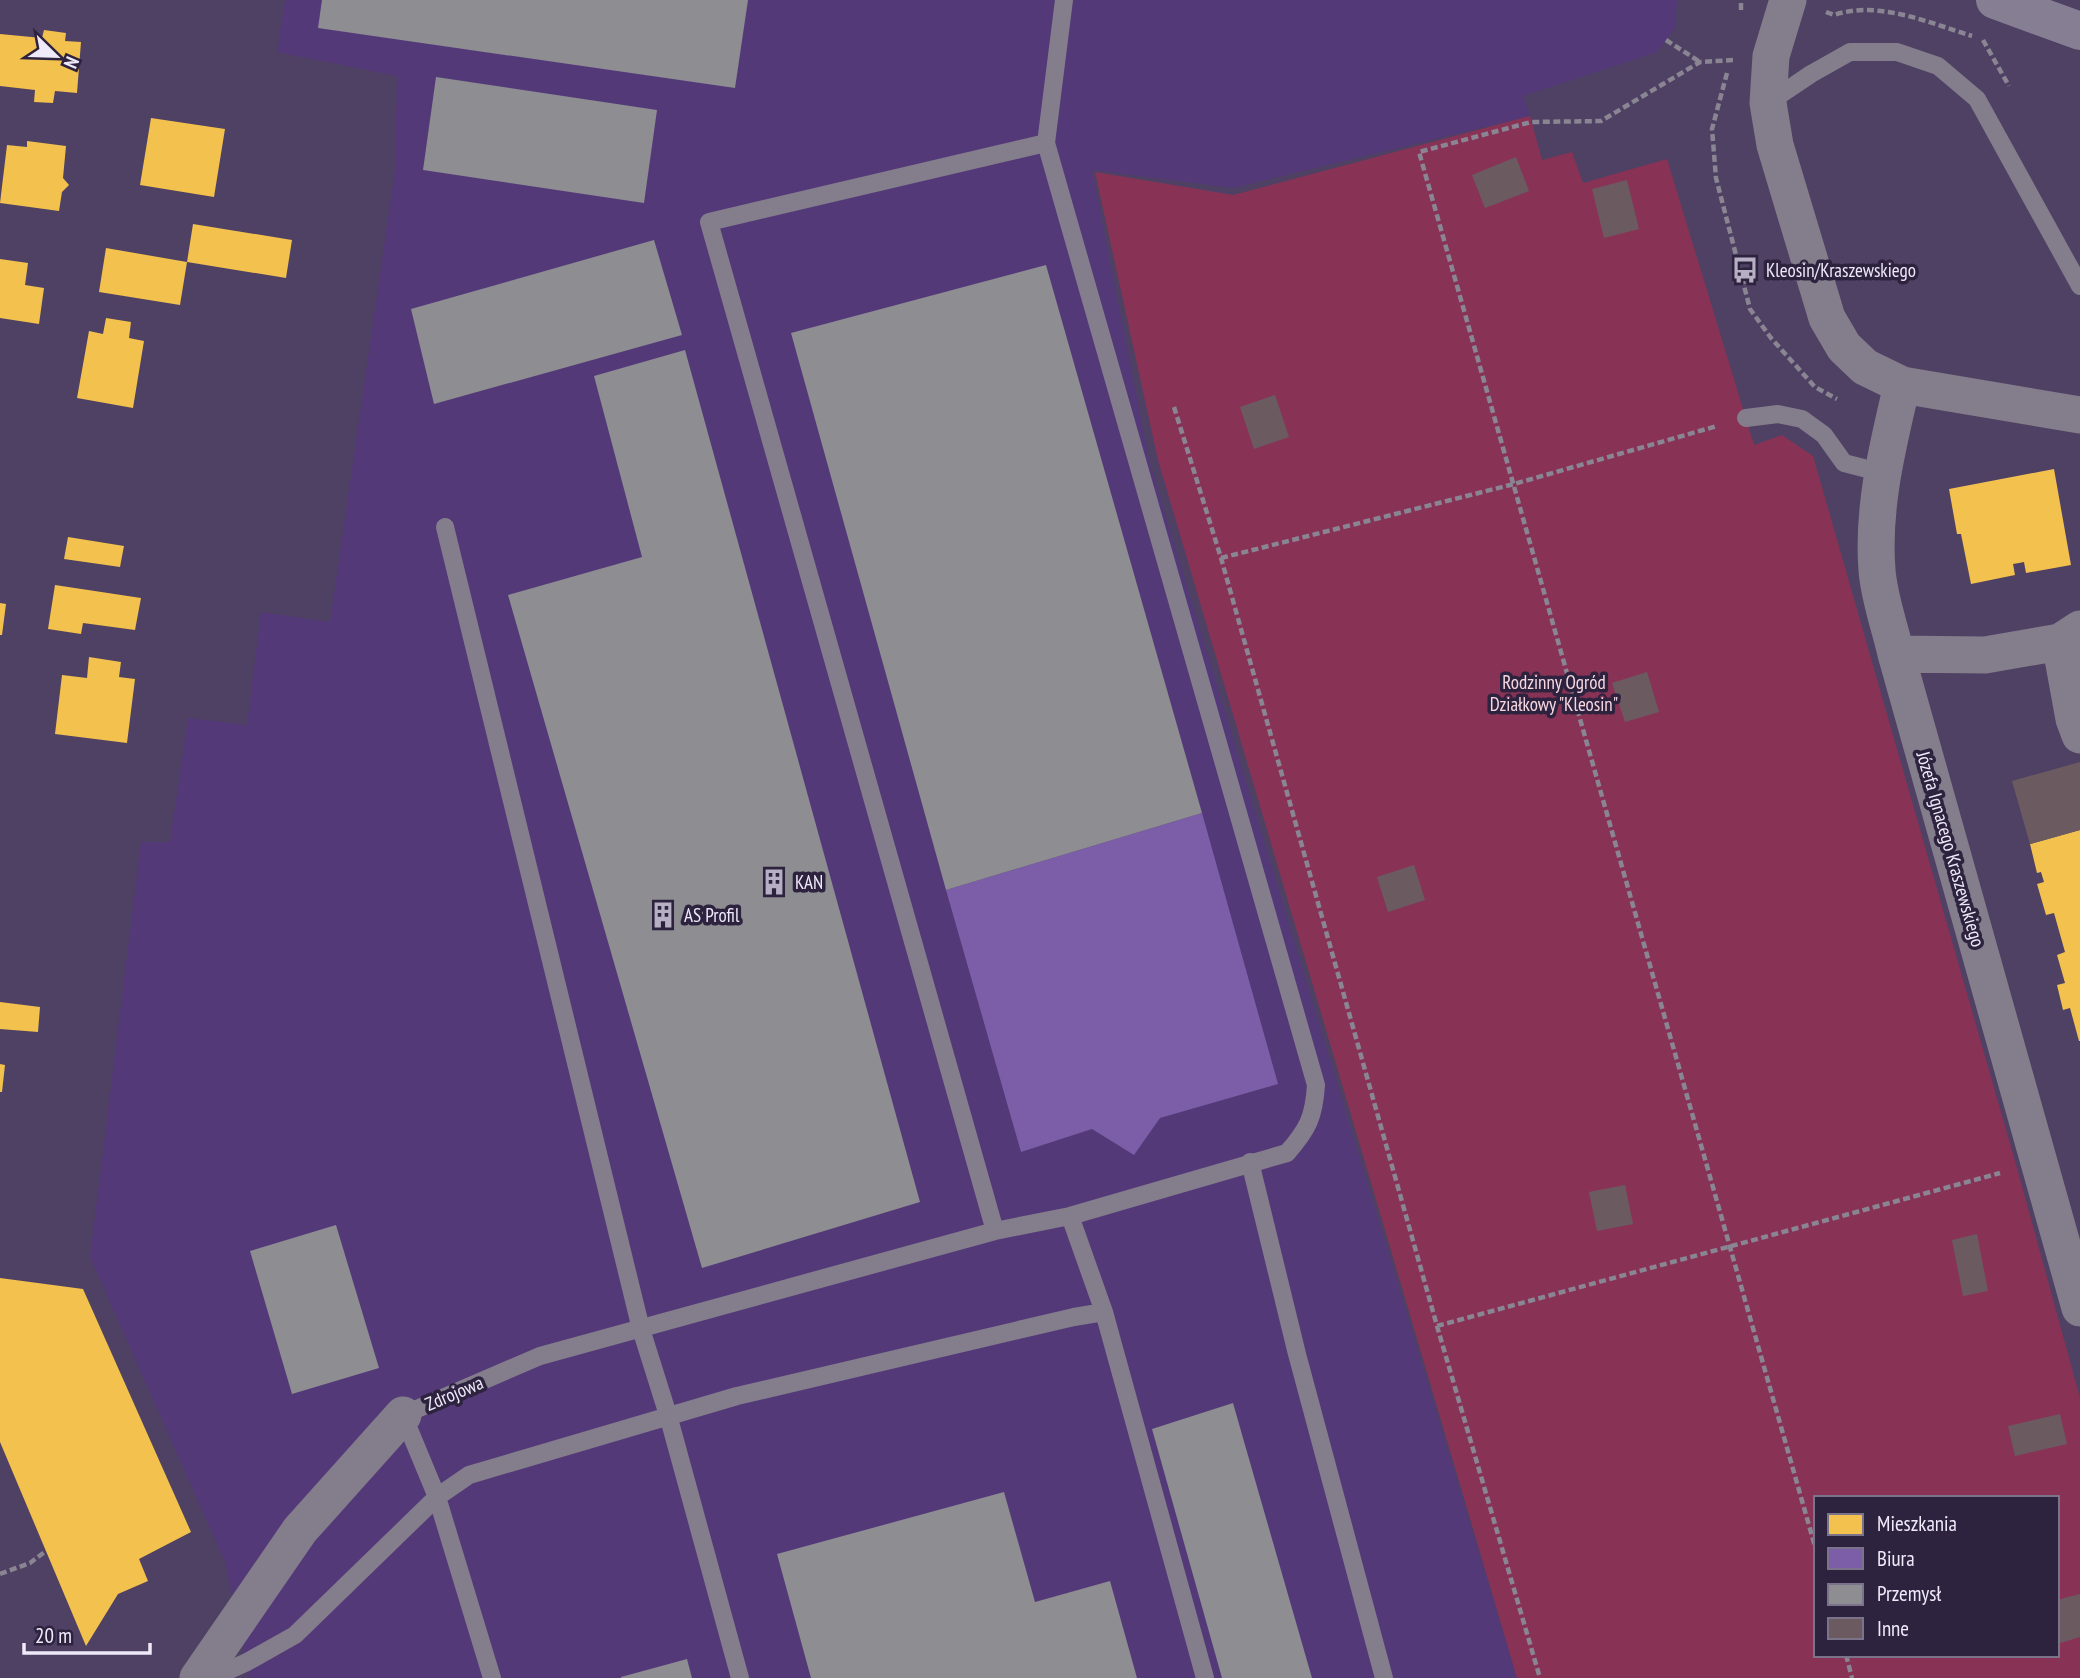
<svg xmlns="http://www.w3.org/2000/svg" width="2080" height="1678" viewBox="0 0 2080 1678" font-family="'PT Sans Narrow',sans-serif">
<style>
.built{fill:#543979}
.green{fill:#883356;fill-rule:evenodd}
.homes{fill:#f2c14e}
.offices{fill:#7b5ea7}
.industry{fill:#8d8d92}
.building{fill:#6b5b61}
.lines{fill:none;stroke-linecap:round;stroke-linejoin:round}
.path{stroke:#8a8593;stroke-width:4.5;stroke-dasharray:7 3.5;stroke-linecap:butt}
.lane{stroke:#837d8c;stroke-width:18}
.street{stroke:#837d8c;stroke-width:37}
.secondary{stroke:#867f93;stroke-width:38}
.labels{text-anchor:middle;stroke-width:7;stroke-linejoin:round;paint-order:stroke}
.poi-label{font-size:19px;fill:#efeaf9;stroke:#2e233f;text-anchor:start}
.park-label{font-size:19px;fill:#f8d8e0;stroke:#2e233f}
.street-label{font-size:19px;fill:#efeaf9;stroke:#2e233f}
</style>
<rect width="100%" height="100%" fill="#4f4163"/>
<!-- built -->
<path class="built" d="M285 0H1677L1675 28 1657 52 1523 96 1530 116 1233 188 1092 170 1150 464 1517 1678H249L225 1562 90 1257 141 842H170L188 718 247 725 261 612 330 622 395 170 397 76 277 52Z"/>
<!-- green -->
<path class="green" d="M1530 116 1542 160 1572 152 1583 183 1667 159 1754 445 1782 435 1813 456 2017 1168 2080 1398V1678H1517L1158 460 1095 172 1233 195ZM1816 1498H2057V1655H1816Z"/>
<!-- homes -->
<path class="homes" d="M44 30 66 33 65 41 81 42 77 93 55 91 53 103 34 102 35 90 0 86V34L42 38Z
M151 118 225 129 214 197 140 185Z
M27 141 66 146 63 178 69 185 62 192 59 211 0 203 7 145 27 147Z
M193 224 292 240 286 278 187 262Z
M106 248 187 262 180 305 99 292Z
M0 259 28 263 25 285 44 288 39 324 0 318Z
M106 318 131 322 129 338 144 341 133 408 77 398 89 331 103 334Z
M2054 469 2071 565 2026 573 2024 562 2019 563 2013 564 2015 575 1971 584 1961 534H1957L1949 489Z
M68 537 124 546 120 567 64 559Z
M55 585 141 598 135 630 83 623 81 634 48 629Z
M0 603 6 604 2 635H0Z
M89 657 121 662 119 677 135 679 127 743 55 734 62 675 87 678Z
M2080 830V1041H2079L2070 1008 2063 1010 2057 985 2065 983 2057 955 2065 952 2054 913 2046 915 2037 884 2044 882 2041 872 2037 873 2030 844Z
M0 1002 40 1007 38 1032 0 1029Z
M0 1064 5 1065 2 1092H0Z
M0 1278 83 1289 191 1532 139 1559 148 1581 118 1594 86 1646 0 1442Z"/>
<!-- offices -->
<path class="offices" d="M1202 813 1278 1084 1160 1118 1134 1155 1092 1129 1021 1152 946 890Z"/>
<!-- industry -->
<path class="industry" d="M322 0H748L735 88 318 28Z
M436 77 657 110 644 203 423 170Z
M654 240 682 335 434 404 411 309Z
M1046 265 1202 813 946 890 791 333Z
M685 350 920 1202 702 1268 508 595 642 557 594 376Z
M336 1225 379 1368 292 1394 250 1251Z
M1233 1403 1245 1445 1312 1678H1222L1152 1429Z
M1004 1492 1035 1602 1110 1581 1137 1678H811L777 1554Z
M687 1659 692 1678H621V1677Z"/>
<!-- building -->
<path class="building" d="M1516 157 1529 191 1485 208 1472 175Z
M1627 180 1639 229 1604 238 1592 189Z
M1275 395 1289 437 1254 449 1240 407Z
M1647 672 1659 712 1625 722 1612 683Z
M2080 762V830L2030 844 2012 781Z
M1414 865 1425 900 1388 912 1377 877Z
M1625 1185 1633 1224 1597 1231 1589 1192Z
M1977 1234 1988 1291 1963 1296 1952 1240Z
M2060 1414 2067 1444 2015 1456 2008 1426Z
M2080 1594V1637L2057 1644V1600Z"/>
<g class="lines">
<!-- path -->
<path class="path" d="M1741 10V0
M1826 12 1834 15C1878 0 1930 23 1972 36
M1666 40 1700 62
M1983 40 2009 86
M1733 60 1700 62 1601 121 1531 122 1419 152 1816 1550
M1727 73 1712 129 1716 178 1750 309 1771 338 1815 387 1837 399
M1174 407 1221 558 1437 1326 1540 1678
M1221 558 1514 484 1717 426
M1437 1326 2000 1173
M0 1574 30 1563 46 1551
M1846 1655 1852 1678"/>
<!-- lane -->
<path class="lane" d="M1768 103 1811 74 1850 52H1897L1938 66 1977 99 2080 286
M1046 143 1064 0
M1746 418 1778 414 1802 419 1824 435 1844 463 1883 473
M445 527 641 1329 668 1415 740 1678
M1250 1162 1297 1354 1384 1678
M1070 1216 1104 1312 1205 1678
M212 1678 247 1662 295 1635 437 1497 469 1475 737 1396 1074 1317 1104 1312
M492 1678 437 1497 403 1415 540 1356 995 1231 1070 1216 1287 1153C1308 1129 1314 1117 1316 1085L1046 143 709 222 995 1231"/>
<!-- street -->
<path class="street" d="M1788 0 1771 56 1768 103 1775 145 1827 318 1844 347 1865 367 1902 385 2080 415
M1902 385C1888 445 1872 507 1877 570 1879 598 1890 627 1896 654L2080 1308
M2060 642 2074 719 2080 735
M1896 654 1985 655 2060 642 2080 629
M198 1678 300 1530 403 1415"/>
<!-- secondary -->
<path class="secondary" d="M1995 0 2080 31"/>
</g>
<!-- icons -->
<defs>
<g id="bus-bare" transform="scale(2.1)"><path d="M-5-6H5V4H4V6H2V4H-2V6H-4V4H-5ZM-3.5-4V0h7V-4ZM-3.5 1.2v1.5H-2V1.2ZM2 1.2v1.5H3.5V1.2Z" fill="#b7afc4" stroke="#2e233f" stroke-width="2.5" paint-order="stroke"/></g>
<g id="building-bare" transform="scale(2.1)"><path d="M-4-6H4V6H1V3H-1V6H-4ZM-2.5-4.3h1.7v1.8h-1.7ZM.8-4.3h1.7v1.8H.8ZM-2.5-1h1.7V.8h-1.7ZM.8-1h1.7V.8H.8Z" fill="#b7afc4" stroke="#2e233f" stroke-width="2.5" paint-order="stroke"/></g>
</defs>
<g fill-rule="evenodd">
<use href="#bus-bare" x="1745" y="270"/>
<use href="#building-bare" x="774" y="882"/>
<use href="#building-bare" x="663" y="915"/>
</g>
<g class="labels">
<!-- poi labels -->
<g class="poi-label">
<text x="1766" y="277">Kleosin/Kraszewskiego</text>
<text x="795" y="889">KAN</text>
<text x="684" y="922">AS Profil</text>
</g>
<!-- park labels -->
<g class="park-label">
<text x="1554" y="689">Rodzinny Ogród<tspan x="1554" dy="22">Działkowy "Kleosin"</tspan></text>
</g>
<!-- street labels -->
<g class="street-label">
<text transform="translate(1951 849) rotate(74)" y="7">Józefa Ignacego Kraszewskiego</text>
<text transform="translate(454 1393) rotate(-23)" y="7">Zdrojowa</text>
</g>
</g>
<!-- legend -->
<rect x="1814" y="1496" width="245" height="161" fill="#2e233f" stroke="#7b7389" stroke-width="2"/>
<rect x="1828" y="1514" width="35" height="21" fill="#f2c14e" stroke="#7b7389" stroke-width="2"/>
<text x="1877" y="1531" font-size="21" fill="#efeaf9">Mieszkania</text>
<rect x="1828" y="1548" width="35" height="21" fill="#7b5ea7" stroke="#7b7389" stroke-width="2"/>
<text x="1877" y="1566" font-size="21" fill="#efeaf9">Biura</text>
<rect x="1828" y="1584" width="35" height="21" fill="#8d8d92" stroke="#7b7389" stroke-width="2"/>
<text x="1877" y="1601" font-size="21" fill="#efeaf9">Przemysł</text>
<rect x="1828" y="1618" width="35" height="21" fill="#6b5b61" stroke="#7b7389" stroke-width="2"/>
<text x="1877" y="1636" font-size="21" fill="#efeaf9">Inne</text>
<!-- north arrow -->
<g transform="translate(56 56) rotate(113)" stroke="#2e233f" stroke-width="5" paint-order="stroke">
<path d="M0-5L12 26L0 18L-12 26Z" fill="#efeaf9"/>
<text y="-10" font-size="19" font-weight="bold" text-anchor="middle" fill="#efeaf9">N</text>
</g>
<!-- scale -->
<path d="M24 1643v10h126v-10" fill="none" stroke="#efeaf9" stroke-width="3.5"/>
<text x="35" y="1643" font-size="21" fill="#efeaf9" stroke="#2e233f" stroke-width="5" paint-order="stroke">20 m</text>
</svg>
